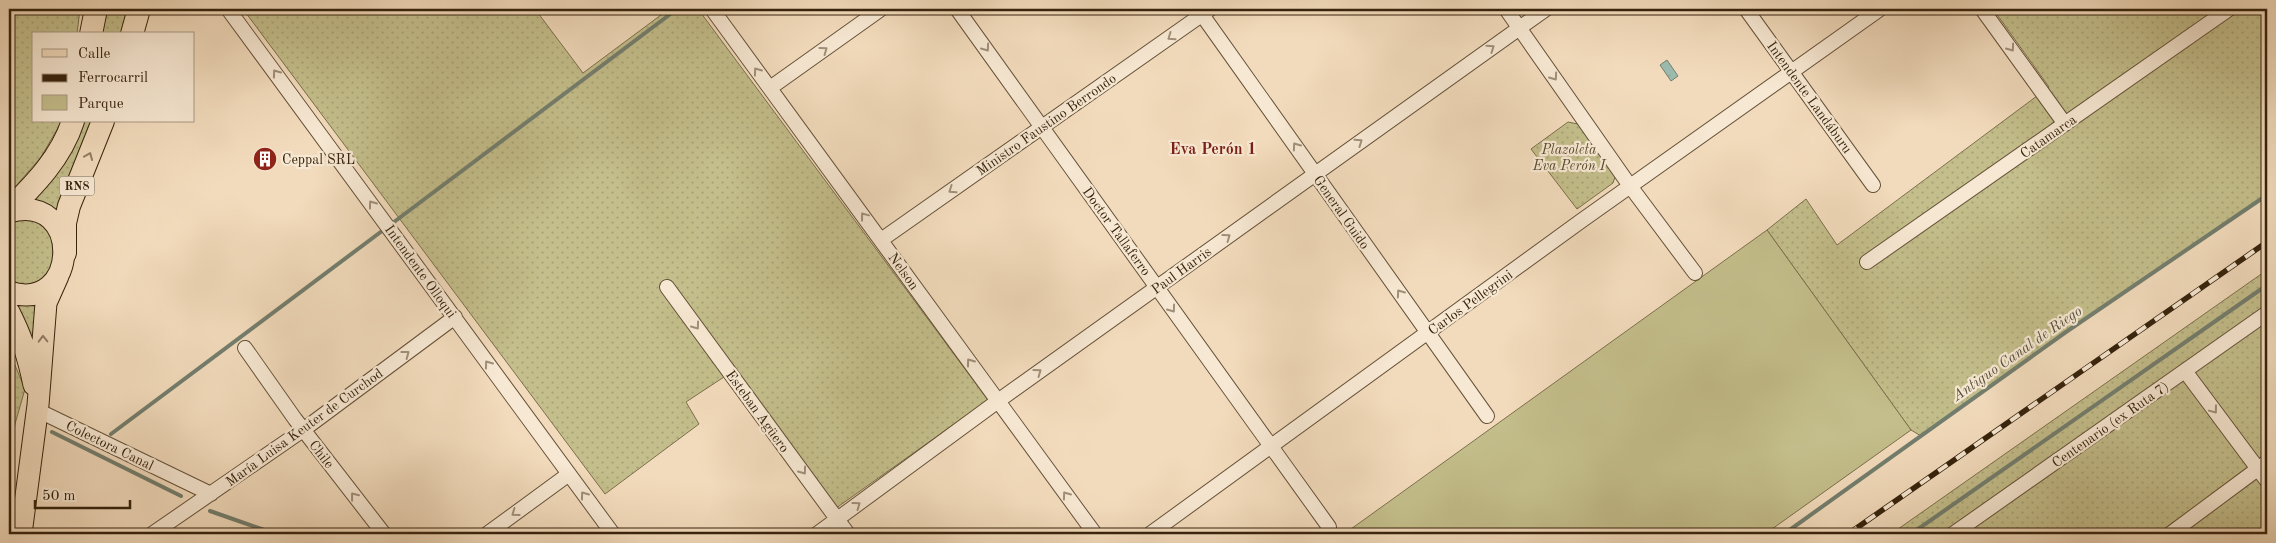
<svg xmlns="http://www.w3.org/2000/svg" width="2276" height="543" viewBox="0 0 2276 543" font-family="'Old Standard TT',serif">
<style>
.green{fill:url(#green-dots);stroke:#7c704c}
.pitch{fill:#c3be8b;stroke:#7c704c}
.water{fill:url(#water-ripples);stroke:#737e6e}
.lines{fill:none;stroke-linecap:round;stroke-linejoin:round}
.stream{stroke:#737e6e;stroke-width:4}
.minor-casing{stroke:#655138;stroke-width:16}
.primary-casing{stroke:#36230c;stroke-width:23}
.trunk-casing{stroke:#36230c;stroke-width:24}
.minor{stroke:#f7e8d3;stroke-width:14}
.primary{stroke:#f2dbbc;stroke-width:21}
.trunk{stroke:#f2dbbc;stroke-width:22}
.rail-casing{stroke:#36230c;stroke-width:5.5}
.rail{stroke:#f7e8d3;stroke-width:4;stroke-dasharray:11;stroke-linecap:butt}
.oneway{stroke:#a08f79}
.oneway2{stroke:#947f64}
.labels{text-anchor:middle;stroke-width:4.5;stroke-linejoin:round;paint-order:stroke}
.shield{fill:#f7e8d3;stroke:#705e48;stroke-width:1}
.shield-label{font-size:12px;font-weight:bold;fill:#36230c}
.street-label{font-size:14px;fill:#36230c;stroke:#f7e8d3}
.park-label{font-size:14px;font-style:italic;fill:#594a2c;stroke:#f7e8d3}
.poi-label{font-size:14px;fill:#36230c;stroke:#f7e8d3;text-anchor:start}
.water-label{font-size:15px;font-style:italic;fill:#54513d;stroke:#f7e8d3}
.quarter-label{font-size:16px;font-weight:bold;fill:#7a1f14;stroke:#f7e8d3}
</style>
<defs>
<pattern id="green-dots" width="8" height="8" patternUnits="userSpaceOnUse" patternTransform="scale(1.25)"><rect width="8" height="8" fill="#c3be8b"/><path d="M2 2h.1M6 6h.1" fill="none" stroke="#a8a377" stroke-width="1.8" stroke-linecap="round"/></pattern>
<pattern id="water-ripples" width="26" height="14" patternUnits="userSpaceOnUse" patternTransform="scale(1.25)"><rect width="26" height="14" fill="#9bbbaf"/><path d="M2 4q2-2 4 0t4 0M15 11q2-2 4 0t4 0" fill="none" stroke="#86a095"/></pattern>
</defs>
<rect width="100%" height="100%" fill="#f2dbbc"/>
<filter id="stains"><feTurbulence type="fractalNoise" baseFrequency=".004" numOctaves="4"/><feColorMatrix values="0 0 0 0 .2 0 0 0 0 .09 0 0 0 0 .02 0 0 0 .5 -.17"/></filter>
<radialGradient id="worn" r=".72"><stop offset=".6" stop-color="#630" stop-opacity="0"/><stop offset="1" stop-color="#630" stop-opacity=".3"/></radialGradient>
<!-- green -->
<path class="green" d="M9 9H80L77 34H34V121H62L41 157 9 194Z
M102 9H130L123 34H98Z
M243 9H535L583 73 669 9H698L988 400 832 511 730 373 686 402 699 424 605 494Z
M1993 9H2267V195L2066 332 1921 436 1911 430 1767 230 1806 199 1837 245 2049 87Z
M81 121H95L58 213 47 205 28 200Z
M1568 122 1578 124 1615 177 1613 183 1577 209 1531 149Z
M20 217C27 219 37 221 42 225 65 241 55 281 28 287 23 288 15 286 9 285V219Z
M2267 270V534H1891Z
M42 301 38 368 12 303Z
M9 351 25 389 15 424 9 475Z"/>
<!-- pitch -->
<path class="pitch" d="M1767 230 1911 430 1765 534H1344Z"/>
<!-- water -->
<path class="water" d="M1667 60 1678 76 1671 81 1660 65Z"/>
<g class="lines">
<!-- stream -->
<path class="stream" d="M394 222 677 9
M9 411 13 413
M52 432 181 496
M111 434 382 231
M210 511 276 534
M1784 534 2066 332 2267 195
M1911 534 2267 285"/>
<!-- minor casing -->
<g class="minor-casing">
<path id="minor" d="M228 9 613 534
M712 9 1095 534
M957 9 1329 527
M1198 9 1487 416
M1506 9 1630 186 1695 273
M1746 9 1873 185
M1982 9 2065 124
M770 88 881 9
M881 240 1210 9
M1867 262 2229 9
M667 287 848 534
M245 348 295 419 384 534
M2185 371 2267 481
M37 410 211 494
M152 534 303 430 455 317
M487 534 569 474
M817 534 998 401 1546 9
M1150 534 1581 221 1880 9
M1953 534 2267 313
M2170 534 2267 462"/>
</g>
<!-- primary casing -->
<g class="primary-casing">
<path id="primary" d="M9 212C84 191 80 315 9 292
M9 312C22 338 28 356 34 385
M21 534 38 405 46 303 58 276"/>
</g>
<!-- trunk casing -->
<g class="trunk-casing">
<path id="trunk" d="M91 34 96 9
M132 34 139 9
M9 210C35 184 61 158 73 121
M65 253V223L69 206 103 121"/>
</g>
<!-- minor -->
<use href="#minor" class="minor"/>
<!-- primary -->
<use href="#primary" class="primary"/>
<!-- trunk -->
<use href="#trunk" class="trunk"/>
<!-- rail casing -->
<g class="rail-casing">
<path id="rail" d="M1848 534 2267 242"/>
</g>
<!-- rail -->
<use href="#rail" class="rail"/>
</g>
<!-- one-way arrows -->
<defs><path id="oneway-chevron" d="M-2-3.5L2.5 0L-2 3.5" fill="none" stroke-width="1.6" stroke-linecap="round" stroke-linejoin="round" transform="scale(1.25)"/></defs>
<g class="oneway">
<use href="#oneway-chevron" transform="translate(1171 37) rotate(145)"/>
<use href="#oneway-chevron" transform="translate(986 48) rotate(54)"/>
<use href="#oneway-chevron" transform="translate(1491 48) rotate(-35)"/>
<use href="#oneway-chevron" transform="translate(2011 48) rotate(54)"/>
<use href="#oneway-chevron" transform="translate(824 50) rotate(-36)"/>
<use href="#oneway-chevron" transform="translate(757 71) rotate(-126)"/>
<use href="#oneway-chevron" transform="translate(276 73) rotate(-126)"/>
<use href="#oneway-chevron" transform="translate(1554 77) rotate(55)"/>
<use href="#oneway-chevron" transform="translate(1359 142) rotate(-35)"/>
<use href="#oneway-chevron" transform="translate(1296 146) rotate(-125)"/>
<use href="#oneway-chevron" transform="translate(952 190) rotate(145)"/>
<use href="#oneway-chevron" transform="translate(372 204) rotate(-126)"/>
<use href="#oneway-chevron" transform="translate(864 216) rotate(-127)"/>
<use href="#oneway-chevron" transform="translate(1227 237) rotate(-36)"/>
<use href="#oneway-chevron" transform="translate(1400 293) rotate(-125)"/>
<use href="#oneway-chevron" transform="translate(1172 309) rotate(54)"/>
<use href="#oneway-chevron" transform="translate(696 326) rotate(54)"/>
<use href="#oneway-chevron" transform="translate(406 354) rotate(-37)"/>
<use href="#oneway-chevron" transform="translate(970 362) rotate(-126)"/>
<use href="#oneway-chevron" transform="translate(488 364) rotate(-126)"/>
<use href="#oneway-chevron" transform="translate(1038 372) rotate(-36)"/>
<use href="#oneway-chevron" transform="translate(2214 410) rotate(53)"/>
<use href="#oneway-chevron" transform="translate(803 471) rotate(54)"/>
<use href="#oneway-chevron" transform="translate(584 495) rotate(-126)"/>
<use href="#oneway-chevron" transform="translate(1066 495) rotate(-126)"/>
<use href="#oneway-chevron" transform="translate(354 496) rotate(-128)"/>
<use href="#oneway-chevron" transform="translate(857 505) rotate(-36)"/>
<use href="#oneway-chevron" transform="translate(515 513) rotate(144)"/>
</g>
<g class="oneway2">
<use href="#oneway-chevron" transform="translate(89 156) rotate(-68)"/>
<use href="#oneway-chevron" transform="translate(43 339) rotate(-91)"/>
</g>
<!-- icons -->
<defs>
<g id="building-disc" transform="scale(1.25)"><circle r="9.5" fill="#8f2418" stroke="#f7e8d3"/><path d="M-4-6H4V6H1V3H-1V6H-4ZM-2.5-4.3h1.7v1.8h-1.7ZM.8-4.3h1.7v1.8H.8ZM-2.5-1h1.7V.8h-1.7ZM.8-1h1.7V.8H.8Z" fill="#fff"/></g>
</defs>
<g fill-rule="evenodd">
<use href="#building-disc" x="265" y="159"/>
</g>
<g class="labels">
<!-- shield labels -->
<rect class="shield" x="59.5" y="176.5" width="35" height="19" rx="4"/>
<g class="shield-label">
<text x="77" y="190">RN8</text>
</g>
<!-- street labels -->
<g class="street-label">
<text transform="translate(1810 97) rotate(54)" y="5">Intendente Landáburu</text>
<text transform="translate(1046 124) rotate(-35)" y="5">Ministro Faustino Berrondo</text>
<text transform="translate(2048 136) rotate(-35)" y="5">Catamarca</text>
<text transform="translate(1342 212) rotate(55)" y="5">General Guido</text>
<text transform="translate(1117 231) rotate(54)" y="5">Doctor Tallaferro</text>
<text transform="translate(1181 270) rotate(-36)" y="5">Paul Harris</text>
<text transform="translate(421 271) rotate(54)" y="5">Intendente Olloqui</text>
<text transform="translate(904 271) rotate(54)" y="5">Nelson</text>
<text transform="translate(1470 302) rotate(-36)" y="5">Carlos Pellegrini</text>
<text transform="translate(758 411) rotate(54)" y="5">Esteban Agüero</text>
<text transform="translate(2110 424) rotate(-35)" y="5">Centenario (ex Ruta 7)</text>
<text transform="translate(304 427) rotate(-36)" y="5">María Luisa Keuter de Curchod</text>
<text transform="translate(110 445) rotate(26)" y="5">Colectora Canal</text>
<text transform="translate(322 454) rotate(52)" y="5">Chile</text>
</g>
<!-- park labels -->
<g class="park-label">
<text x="1569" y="154">Plazoleta<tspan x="1569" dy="16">Eva Perón I</tspan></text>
</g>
<!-- poi labels -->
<g class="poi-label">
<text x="282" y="164">Ceppal SRL</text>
</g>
<!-- water labels -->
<g class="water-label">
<text transform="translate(2017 353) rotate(-35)" y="5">Antiguo Canal de Riego</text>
</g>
<!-- quarter labels -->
<g class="quarter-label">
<text x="1213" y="154">Eva Perón 1</text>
</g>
</g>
<!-- margin -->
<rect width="2276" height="543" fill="none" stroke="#f2dbbc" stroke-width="30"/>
<rect x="10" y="10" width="2256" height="523" fill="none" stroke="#36230c" stroke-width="2.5"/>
<rect x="15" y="15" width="2246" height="513" fill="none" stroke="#36230c"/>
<!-- legend -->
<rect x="32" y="32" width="162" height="90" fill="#f7e8d3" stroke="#aa9983"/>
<rect x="42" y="49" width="25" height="8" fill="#f2dbbc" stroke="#aa9983"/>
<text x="78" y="58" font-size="15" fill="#36230c">Calle</text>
<rect x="42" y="74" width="25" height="8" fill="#36230c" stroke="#aa9983"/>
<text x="78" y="82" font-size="15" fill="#36230c">Ferrocarril</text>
<rect x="42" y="95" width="25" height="15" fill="#c3be8b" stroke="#aa9983"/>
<text x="78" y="108" font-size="15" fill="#36230c">Parque</text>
<!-- scale -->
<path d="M35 500v8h95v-8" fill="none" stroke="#36230c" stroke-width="2.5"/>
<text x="42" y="500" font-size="15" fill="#36230c" stroke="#f7e8d3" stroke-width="4" paint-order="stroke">50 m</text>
<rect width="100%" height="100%" filter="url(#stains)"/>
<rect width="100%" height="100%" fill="url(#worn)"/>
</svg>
